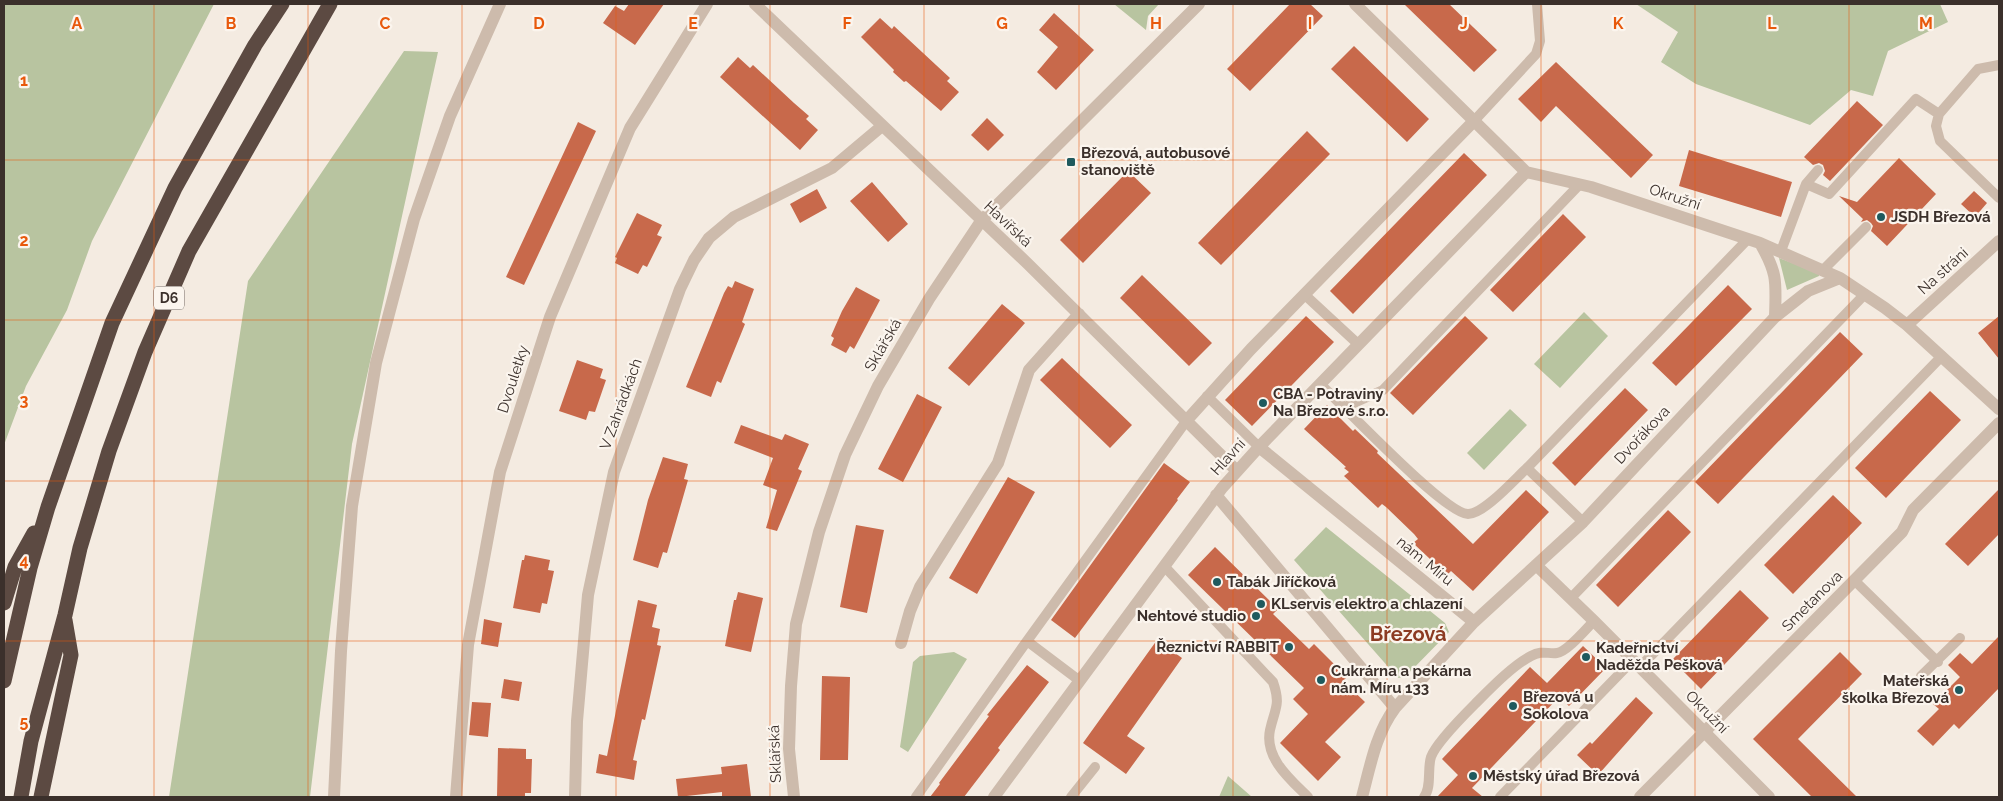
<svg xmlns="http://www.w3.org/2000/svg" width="2003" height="801" viewBox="0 0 2003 801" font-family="Raleway,sans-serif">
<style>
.green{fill:#b8c4a0}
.building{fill:#c8694b}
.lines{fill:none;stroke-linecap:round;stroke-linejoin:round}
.service{stroke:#cdbbac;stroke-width:10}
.minor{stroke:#cdbbac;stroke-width:12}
.motorway{stroke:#5c4a42;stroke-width:15}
.grid{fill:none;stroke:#e8590c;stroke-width:1;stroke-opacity:0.55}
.poi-dot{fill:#1f5a5e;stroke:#fbf5ee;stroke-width:2}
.labels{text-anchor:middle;stroke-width:4.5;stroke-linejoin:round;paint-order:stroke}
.shield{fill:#fbf5ee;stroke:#756b66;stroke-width:1}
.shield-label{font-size:14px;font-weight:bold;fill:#3b302b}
.poi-label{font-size:15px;font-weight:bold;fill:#3b302b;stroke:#fbf5ee;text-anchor:start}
.street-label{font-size:15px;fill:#3b302b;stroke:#fbf5ee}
.district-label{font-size:20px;font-weight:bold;fill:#8c3b22;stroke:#fbf5ee}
.grid-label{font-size:16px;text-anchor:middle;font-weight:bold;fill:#e8590c;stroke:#fbf5ee;stroke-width:4.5;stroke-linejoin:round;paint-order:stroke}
</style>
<rect width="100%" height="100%" fill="#f4ebe1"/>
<!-- green -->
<path class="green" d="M4 4H214L92 241 67 310 26 386 4 445Z
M1114 4H1159L1148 16 1146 30Z
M1636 4H1940L1948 22 1888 51 1873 96 1851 90 1810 125 1696 84 1661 62 1678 32Z
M404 51 438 52 352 444 310 797H169L248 281Z
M1779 258 1819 273V276L1787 290Z
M1584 312 1608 336 1560 388 1534 364Z
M1510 409 1527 425 1484 470 1467 453Z
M1326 527 1445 623 1449 632 1405 677 1398 678 1294 560Z
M954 652 967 659 908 752 900 747 913 662 920 656Z
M1228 776 1252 797H1219Z"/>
<!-- building -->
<path class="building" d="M629 4H664L635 45 603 23 615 6 624 11Z
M1290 4H1310L1323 16 1250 91 1227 69Z
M1404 4H1449L1497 50 1474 72Z
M1054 13 1094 50 1056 90 1037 72 1058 47 1039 30Z
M880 18 892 29 894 26 950 78 947 81 959 92 941 111 906 81 904 82 893 72 894 70 861 37Z
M1354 46 1429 119 1407 142 1331 69Z
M738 57 750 68 753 65 794 103 809 116 806 119 818 130 800 150 720 77Z
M1556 62 1653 155 1631 178 1556 106 1541 122 1518 99Z
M1857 101 1883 125 1830 181 1823 175 1825 171 1823 165 1819 163 1813 165 1804 157Z
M987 118 1004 135 988 151 971 135Z
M578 122 596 131 524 285 506 277Z
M1307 131 1330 154 1221 265 1198 243Z
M1689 150 1792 182 1781 217 1679 186Z
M1464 153 1487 175 1353 314 1330 291Z
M1899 158 1936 194 1887 246 1871 231 1873 226 1871 223 1867 220 1861 222 1863 219 1839 196 1857 202Z
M1128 171 1151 193 1083 263 1060 240Z
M872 182 908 224 888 242 850 201Z
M817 189 827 208 800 223 790 204Z
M1974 191 1987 203 1975 217 1961 204Z
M637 213 662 225 657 235 662 237 647 267 643 265 638 274 615 263 617 258 615 257Z
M1563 214 1586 237 1513 312 1490 290Z
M1142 275 1212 343 1189 366 1120 298Z
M735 281 754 289 742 322 745 324 721 383 717 381 711 397 686 387 724 293 728 286 732 288Z
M1728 285 1752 309 1676 386 1652 363Z
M856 287 880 300 854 349 850 346 846 353 831 345 834 338 831 336 842 311Z
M1002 304 1025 323 969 386 948 368Z
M1306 316 1334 342 1252 426 1225 400Z
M1465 316 1488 338 1413 415 1390 393Z
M1999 316V359L1978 333Z
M1840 332 1863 354 1718 504 1695 482Z
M1062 358 1132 425 1110 448 1040 380Z
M577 360 603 369 600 378 606 380 595 412 589 411 586 420 559 411Z
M1625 388 1648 410 1575 486 1552 463Z
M1930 391 1961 420 1886 498 1855 468Z
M917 394 942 407 903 482 878 469Z
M1327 405 1353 431 1355 429 1378 451 1377 453 1473 544 1526 490 1549 512 1473 591 1451 571 1447 575 1413 543 1418 539 1414 534 1386 507 1382 504 1378 508 1344 476 1349 472 1344 468 1346 467 1304 429Z
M741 425 782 440 785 434 809 444 798 469 802 471 777 531 766 528 777 490 763 485 773 458 734 443Z
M663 457 688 464 684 479 688 480 667 553 663 552 658 568 633 560 648 500Z
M1164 463 1190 482 1177 499 1178 500 1075 638 1051 620Z
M1008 477 1035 492 977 594 949 578Z
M1999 489V534L1968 566 1945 544Z
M1833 495 1862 523 1793 594 1764 565Z
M1668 510 1691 532 1618 607 1596 585Z
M856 525 884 530 867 613 840 607Z
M1215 547 1278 609 1273 614 1309 649 1314 644 1347 677 1343 681 1365 702 1325 742 1341 757 1318 781 1280 743 1308 714 1293 699 1304 688 1188 575Z
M525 555 550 560 548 570 554 571 547 604 542 603 540 613 513 608 522 560H524Z
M1740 590 1769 618 1701 689 1672 660Z
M738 592 763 598 751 652 725 646 734 600H736Z
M638 600 657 605 652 627 660 629 657 645 661 646 645 720 642 719 633 760 637 761 634 780 596 773 599 754 607 756Z
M484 619 502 623 498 647 481 644Z
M1999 636V688L1959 729 1954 724 1933 746 1917 731 1939 709 1933 704 1960 677 1948 665 1960 653 1972 664Z
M1157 640 1182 658 1127 736 1145 748 1126 774 1083 743Z
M1583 646 1606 668 1569 706 1559 697 1472 788 1483 797H1437L1458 775 1442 759 1530 667 1547 683Z
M1840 652 1862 674 1798 739 1857 797H1812L1753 739Z
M1027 665 1049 682 998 748 1000 750 964 797H930L940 784 939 783 989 716 987 715Z
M822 676 850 677 848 760H820Z
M504 679 522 682 519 701 501 698Z
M1636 697 1653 713 1598 775 1577 755 1590 742 1592 744Z
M472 702 491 703 488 737 469 735Z
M498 748 526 749V759H532L531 793H525V797H497Z
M747 764 751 797H722V792L678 797 676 779 722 774 721 767Z"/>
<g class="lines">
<!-- service -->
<path class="service" d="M1999 65 1978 69 1939 114 1936 126 1940 141 1999 198
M1473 122 1536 54 1540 41 1537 4
M1806 184 1829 194 1916 99 1939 114
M1781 251 1806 184 1818 170
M1823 270 1866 227
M1305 295 1358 344
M1320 384C1344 406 1445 514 1468 514 1484 514 1515 479 1527 468L1748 239
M1207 396 1259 447
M1345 407 1383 390 1580 184
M1527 468 1583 522
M1164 566 1273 682C1281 705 1275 708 1270 730 1264 758 1291 780 1308 797
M1855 581 1938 662
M1571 598 1865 294
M1640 667 1942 356
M1921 676 1960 638
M1080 681 1027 641 1187 420
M916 797 1027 641
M1071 797 1095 767
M1424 797C1432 787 1427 769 1431 757 1436 743 1464 715 1475 704 1490 689 1512 666 1531 656 1542 650 1547 654 1557 653 1567 652 1586 629 1594 621
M1500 797 1633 660"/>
<!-- minor -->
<path class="minor" d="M755 4 1028 264 1237 471
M1355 4 1526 172 1591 187 1760 243 1840 278 1885 308 1907 325 1999 409
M1760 243C1778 274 1776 282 1775 317
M1907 325 1999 241
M1187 420 1251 349 1473 122
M1259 447 1474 622
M1216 495 1395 708
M1536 565 1594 621 1769 797
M901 643 910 611 920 587 998 463 1029 370 1079 314
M334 797 341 651 352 506 376 363 414 219 450 116 500 4
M456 797 468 645 500 472 550 317 630 128 707 4
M575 797 577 721 588 595 614 472 680 289 694 260 709 238 734 217 832 168 882 126
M794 797 789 749 791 686 796 624 819 532 845 455 878 386 929 299 981 221 1199 4
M994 797 1222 488 1259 447 1526 172
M1362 797C1370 767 1376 733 1395 708L1474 622 1583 522 1775 317 1808 291 1840 278
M1640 797 1902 532 1913 510 1999 423"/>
<!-- motorway -->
<path class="motorway" d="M4 603 15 567 34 533
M4 681 30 568 48 507 112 323 175 188 255 45 282 4
M21 797 31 741 65 615 80 548 109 451 145 352 189 251 330 4
M41 797 71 655 65 620"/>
</g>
<!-- grid -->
<path class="grid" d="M154 4V797M308 4V797M462 4V797M616 4V797M770 4V797M924 4V797M1079 4V797M1233 4V797M1387 4V797M1541 4V797M1695 4V797M1849 4V797M4 160H1999M4 320H1999M4 481H1999M4 641H1999"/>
<!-- markers -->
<g class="poi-dot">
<rect x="1066" y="157" width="10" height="10" rx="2.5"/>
<circle cx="1881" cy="217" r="5"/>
<circle cx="1263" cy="403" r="5"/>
<circle cx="1217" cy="582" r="5"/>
<circle cx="1261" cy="604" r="5"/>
<circle cx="1256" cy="616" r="5"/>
<circle cx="1289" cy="647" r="5"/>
<circle cx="1586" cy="657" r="5"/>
<circle cx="1321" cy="680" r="5"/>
<circle cx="1959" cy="690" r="5"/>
<circle cx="1513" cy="706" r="5"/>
<circle cx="1473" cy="776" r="5"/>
</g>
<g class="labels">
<!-- shield labels -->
<rect class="shield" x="154" y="286.5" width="30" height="23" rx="4"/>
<g class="shield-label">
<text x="169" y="303">D6</text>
</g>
<!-- poi labels -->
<g class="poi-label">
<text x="1081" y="158">Březová, autobusové<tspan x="1081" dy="17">stanoviště</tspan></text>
<text x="1891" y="222">JSDH Březová</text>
<text x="1273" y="399">CBA - Potraviny<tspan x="1273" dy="17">Na Březové s.r.o.</tspan></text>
<text x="1227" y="587">Tabák Jiříčková</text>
<text x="1271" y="609">KLservis elektro a chlazení</text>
<text x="1246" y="621" text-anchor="end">Nehtové studio</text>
<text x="1279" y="652" text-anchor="end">Řeznictví RABBIT</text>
<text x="1596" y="653">Kadeřnictví<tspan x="1596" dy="17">Naděžda Pešková</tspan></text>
<text x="1331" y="676">Cukrárna a pekárna<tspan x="1331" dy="17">nám. Míru 133</tspan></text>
<text x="1949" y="686" text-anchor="end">Mateřská<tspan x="1949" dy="17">školka Březová</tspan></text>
<text x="1523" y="702">Březová u<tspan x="1523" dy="17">Sokolova</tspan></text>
<text x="1483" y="781">Městský úřad Březová</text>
</g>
<!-- street labels -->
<g class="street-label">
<text transform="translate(1675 197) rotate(18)" y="5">Okružní</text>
<text transform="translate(1008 224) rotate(43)" y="5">Havířská</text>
<text transform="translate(1943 271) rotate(-42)" y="5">Na stráni</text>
<text transform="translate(883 345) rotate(-60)" y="5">Sklářská</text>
<text transform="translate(513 379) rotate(-72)" y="5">Dvouletky</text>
<text transform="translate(621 404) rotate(-70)" y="5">V Zahrádkách</text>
<text transform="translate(1642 435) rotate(-47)" y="5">Dvořákova</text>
<text transform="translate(1228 457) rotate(-48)" y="5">Hlavní</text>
<text transform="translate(1425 561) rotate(39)" y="5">nám. Míru</text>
<text transform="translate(1812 601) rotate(-45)" y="5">Smetanova</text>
<text transform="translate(1707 712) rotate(45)" y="5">Okružní</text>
<text transform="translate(775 754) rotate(-92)" y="5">Sklářská</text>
</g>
<!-- district labels -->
<g class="district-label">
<text x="1408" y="641">Březová</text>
</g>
</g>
<g class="grid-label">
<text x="77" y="29">A</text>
<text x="231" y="29">B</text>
<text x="385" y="29">C</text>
<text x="539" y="29">D</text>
<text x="693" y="29">E</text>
<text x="847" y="29">F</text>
<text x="1002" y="29">G</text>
<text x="1156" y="29">H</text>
<text x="1310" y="29">I</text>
<text x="1464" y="29">J</text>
<text x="1618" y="29">K</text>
<text x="1772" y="29">L</text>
<text x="1926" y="29">M</text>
<text x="24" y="86">1</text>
<text x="24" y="246">2</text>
<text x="24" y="406">3</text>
<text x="24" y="566">4</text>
<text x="24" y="727">5</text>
</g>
<!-- border -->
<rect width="2003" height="801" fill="none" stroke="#3b302b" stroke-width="10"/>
</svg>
